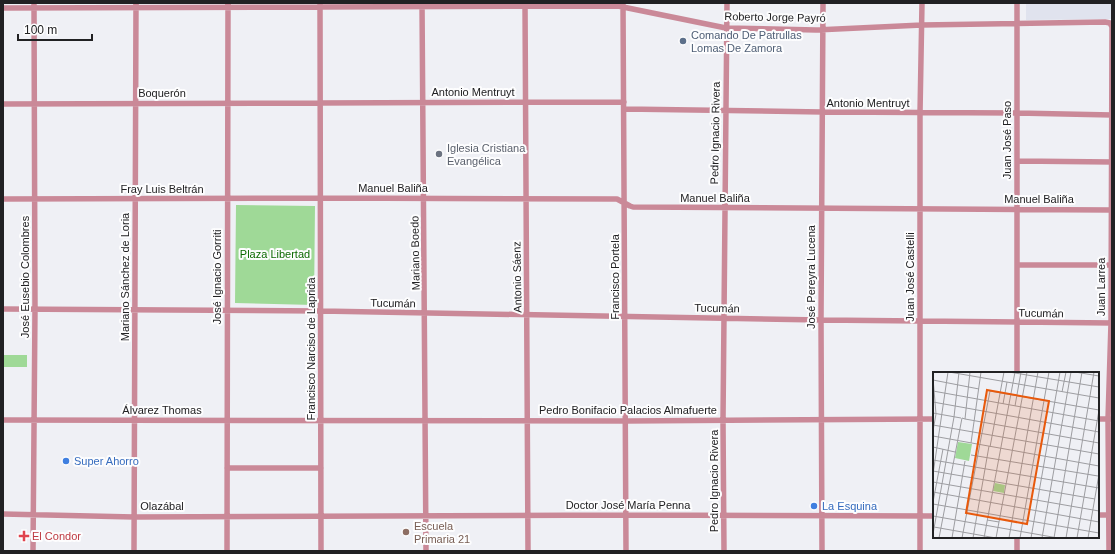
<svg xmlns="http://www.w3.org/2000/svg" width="1115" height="554" viewBox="0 0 1115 554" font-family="Helvetica,sans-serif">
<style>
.built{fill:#e0e3ee}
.green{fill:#9fd997}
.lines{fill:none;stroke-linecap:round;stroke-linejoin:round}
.minor{stroke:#ca8998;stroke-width:5.5}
.service-dot{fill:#5c6f8a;stroke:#fdfdfe;stroke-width:1.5}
.worship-dot{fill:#6b7280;stroke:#fdfdfe;stroke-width:1.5}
.shop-dot{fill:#3f7fe0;stroke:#fdfdfe;stroke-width:1.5}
.education-dot{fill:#8d6e63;stroke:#fdfdfe;stroke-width:1.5}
.health-dot{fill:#e0444e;stroke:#fdfdfe;stroke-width:1.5}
.labels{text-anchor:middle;stroke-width:4;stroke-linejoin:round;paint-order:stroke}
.street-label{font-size:11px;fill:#212123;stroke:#fdfdfe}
.service-label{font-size:11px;fill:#4e5e75;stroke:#fdfdfe;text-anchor:start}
.worship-label{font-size:11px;fill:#5b616d;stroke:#fdfdfe;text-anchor:start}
.park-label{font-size:11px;fill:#0c6a01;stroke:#fdfdfe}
.shop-label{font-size:11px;fill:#366cbe;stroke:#fdfdfe;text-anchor:start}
.education-label{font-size:11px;fill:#785e54;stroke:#fdfdfe;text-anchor:start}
.health-label{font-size:11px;fill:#be3a42;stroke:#fdfdfe;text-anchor:start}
.inset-road{fill:none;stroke:#9d9da1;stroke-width:1}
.view{fill:#e8590c;fill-opacity:0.15;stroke:#e8590c;stroke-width:2}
.inset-edge{fill:none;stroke:#212123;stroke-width:2}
</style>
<rect width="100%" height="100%" fill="#eff0f5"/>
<!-- built -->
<path class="built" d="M1026 3H1112V19L1026 20Z"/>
<!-- green -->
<path class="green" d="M236 205 315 206 314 305 235 303Z
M3 355H27V367H3Z"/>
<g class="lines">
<!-- minor -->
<path class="minor" d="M320 3 321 551
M422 3 426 551
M525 3 528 551
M623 3 626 551
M3 8 618 6 726 28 816 30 922 25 1105 22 1110 23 1112 27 1111 323 1108 419 1109 551
M3 104 624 102
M624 109 822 112 1017 113 1112 115
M1017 161 1112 162
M3 199 320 198 617 199 630 206 633 207 1112 210
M1017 265H1112
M3 309 321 311 821 320 1112 323
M1017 373V3
M1098 419H1112
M3 420 626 421 934 419
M227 468H321
M3 514 134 517 626 515 934 516
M1098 515H1112
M1017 537V551
M33 551 35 309 34 3
M134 551 136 3
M227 551 228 3
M724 551 723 421 727 3
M822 551 821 320 823 3
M920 551V113L922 3"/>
</g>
<!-- markers -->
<circle class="service-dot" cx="683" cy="41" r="4"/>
<circle class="worship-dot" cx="439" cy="154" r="4"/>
<g class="shop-dot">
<circle cx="66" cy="461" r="4"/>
<circle cx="814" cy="506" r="4"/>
</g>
<circle class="education-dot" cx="406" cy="532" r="4"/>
<path class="health-dot" d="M22 530h4v4h4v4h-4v4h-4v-4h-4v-4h4z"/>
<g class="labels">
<!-- street labels -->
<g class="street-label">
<text transform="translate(775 17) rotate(1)" y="4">Roberto Jorge Payró</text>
<text x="473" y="96">Antonio Mentruyt</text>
<text x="162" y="97">Boquerón</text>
<text x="868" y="107">Antonio Mentruyt</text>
<text transform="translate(715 133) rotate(-89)" y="4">Pedro Ignacio Rivera</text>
<text transform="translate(1007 140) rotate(-90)" y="4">Juan José Paso</text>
<text x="393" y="192">Manuel Baliña</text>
<text x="162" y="193">Fray Luis Beltrán</text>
<text x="715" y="202">Manuel Baliña</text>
<text x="1039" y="203">Manuel Baliña</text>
<text transform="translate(415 253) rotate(-91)" y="4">Mariano Boedo</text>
<text transform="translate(25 277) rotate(-90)" y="4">José Eusebio Colombres</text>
<text transform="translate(125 277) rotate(-90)" y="4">Mariano Sánchez de Loria</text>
<text transform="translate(217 277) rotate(-90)" y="4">José Ignacio Gorriti</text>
<text transform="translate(517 277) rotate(-91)" y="4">Antonio Sáenz</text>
<text transform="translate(615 277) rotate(-90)" y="4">Francisco Portela</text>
<text transform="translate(811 277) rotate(-90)" y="4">José Pereyra Lucena</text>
<text transform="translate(910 277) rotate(-90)" y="4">Juan José Castelli</text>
<text transform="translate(1101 287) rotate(-90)" y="4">Juan Larrea</text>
<text transform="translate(393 303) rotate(1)" y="4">Tucumán</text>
<text transform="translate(717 308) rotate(1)" y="4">Tucumán</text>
<text transform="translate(1041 313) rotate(1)" y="4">Tucumán</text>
<text transform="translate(311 349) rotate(-90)" y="4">Francisco Narciso de Laprida</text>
<text x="162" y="414">Álvarez Thomas</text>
<text x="628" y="414">Pedro Bonifacio Palacios Almafuerte</text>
<text transform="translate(714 481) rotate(-90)" y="4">Pedro Ignacio Rivera</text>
<text x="628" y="509">Doctor José María Penna</text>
<text x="162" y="510">Olazábal</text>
</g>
<!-- service labels -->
<g class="service-label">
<text x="691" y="39">Comando De Patrullas<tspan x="691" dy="13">Lomas De Zamora</tspan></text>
</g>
<!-- worship labels -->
<g class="worship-label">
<text x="447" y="152">Iglesia Cristiana<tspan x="447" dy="13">Evangélica</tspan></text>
</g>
<!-- park labels -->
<g class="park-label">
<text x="275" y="258">Plaza Libertad</text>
</g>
<!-- shop labels -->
<g class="shop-label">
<text x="74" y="465">Super Ahorro</text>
<text x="822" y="510">La Esquina</text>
</g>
<!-- education labels -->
<g class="education-label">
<text x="414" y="530">Escuela<tspan x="414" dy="13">Primaria 21</tspan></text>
</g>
<!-- health labels -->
<g class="health-label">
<text x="32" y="540">El Condor</text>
</g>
</g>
<!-- overview -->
<g transform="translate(933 372)">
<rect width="166" height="166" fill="#eff0f5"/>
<path d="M25 70 39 72 36 89 22 86ZM62 111 72 113 71 121 60 119Z" fill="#9fd997"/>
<path class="inset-road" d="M16 0 166 26M76 0 166 15M142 0 166 4M0 6 3 42 0 59M0 8 46 17M0 19 166 49M129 20 133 0M0 30 166 60M70 32 74 10M82 34 88 0M0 41 28 46M32 47 166 71M0 53 166 82M0 64 166 94M38 71 48 0M0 75 22 80M57 75 71 0M38 83 165 104M0 88 166 116M0 99 162 127M0 102 15 0M0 110 166 139M0 120 166 150M0 130 10 77M0 132 166 161M0 144 125 166M54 148 66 150M1 155 63 166M0 162 21 45 26 0M6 166 29 46 32 47 37 0M19 166 32 89M29 166 57 19 166 38M40 166 56 74M51 166 82 0M63 166 94 0M76 166 105 0M87 166 116 0M98 166 127 0M109 166 138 0M121 166 149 0M133 166 161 0M144 166 166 38M155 166 166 102"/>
<path class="view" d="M54 18 116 29 94 152 33 141Z"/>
<rect width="166" height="166" class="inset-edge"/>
</g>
<!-- border -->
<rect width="1115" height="554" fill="none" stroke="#212123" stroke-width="8"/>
<!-- scale -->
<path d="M18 34v6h74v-6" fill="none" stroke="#212123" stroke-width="2"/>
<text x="24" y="34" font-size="12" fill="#212123" stroke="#fdfdfe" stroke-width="3" paint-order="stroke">100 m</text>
</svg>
